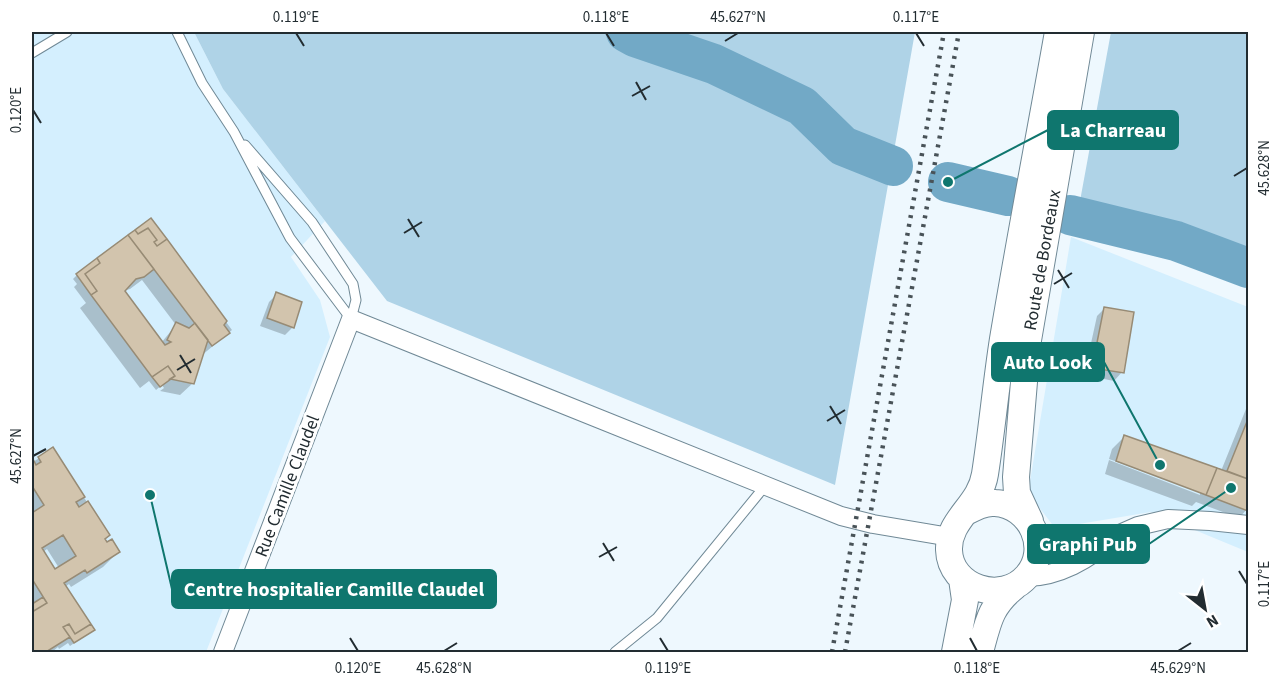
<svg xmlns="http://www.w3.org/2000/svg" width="1280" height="684" viewBox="0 0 1280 684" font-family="'Source Sans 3',sans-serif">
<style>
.built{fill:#d4effe}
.green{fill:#afd3e7}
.shadow{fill:#0003;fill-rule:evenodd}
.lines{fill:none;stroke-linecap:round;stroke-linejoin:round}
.river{stroke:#72a9c6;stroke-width:40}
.building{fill:#d2c4ad;stroke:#978b75;stroke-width:1.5;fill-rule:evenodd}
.service-casing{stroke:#708996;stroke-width:11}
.minor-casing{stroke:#708996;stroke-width:20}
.secondary-casing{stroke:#708996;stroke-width:28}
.service{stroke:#fff;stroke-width:9}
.minor{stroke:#fff;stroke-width:18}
.secondary{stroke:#fff;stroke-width:26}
.rail{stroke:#495358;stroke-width:4.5;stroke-dasharray:3 6;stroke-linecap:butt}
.ticks{fill:none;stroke:#222c31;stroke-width:2}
.labels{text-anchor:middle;stroke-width:6;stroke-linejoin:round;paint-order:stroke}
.street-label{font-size:18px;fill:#222c31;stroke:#fff}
.leader{fill:none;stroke:#0f766e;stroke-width:2}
.callout-dot{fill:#0f766e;stroke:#fff;stroke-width:2}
.callout{fill:#0f766e;stroke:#0f766e;stroke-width:2}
.callout-label{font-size:20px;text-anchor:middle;font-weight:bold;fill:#fff}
.neatline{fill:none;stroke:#222c31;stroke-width:2}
.ticks-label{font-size:15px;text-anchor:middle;fill:#222c31}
</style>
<rect width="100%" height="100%" fill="#eef8fe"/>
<!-- built -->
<path class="built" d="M32 32H194L223 89 325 221 291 257 320 300 330 337 206 652H32Z
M1071 237 1248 307V552L1151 512 1055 528 1028 493Z"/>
<!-- green -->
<path class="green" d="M194 32H915L835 485 387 301 223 89Z
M1111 32H1248V265L1080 201Z"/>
<!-- shadow -->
<path class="shadow" d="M151 220 232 330 201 356 193 383 180 395 160 391 164 388 162 385 156 390 149 381 140 388 80 308 86 303 74 287 77 284 73 279 77 275ZM142 280 176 325 161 343 123 291 130 289Z
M277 294 293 327 285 335 260 326 269 302Z
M1105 308 1122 372 1114 381 1084 375 1097 316Z
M1248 404V508L1239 518 1196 502 1192 506 1105 474 1109 460 1200 495V491L1109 459 1112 449 1124 437 1221 471Z
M53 449 108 535 104 539 107 544 118 552 103 567 71 587 69 584 65 587 89 633 70 646 68 643 59 649 58 647 52 652H32V460L33 462ZM47 549 59 568 55 571 43 552Z"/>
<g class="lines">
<!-- river -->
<path class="river" d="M626 32 635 37 714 64 802 106 843 146 893 166
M948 182 1008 196
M1070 215 1176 241 1248 268"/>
</g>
<!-- building -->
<path class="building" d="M151 218 167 239 157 246 154 242 157 240 148 228 138 234 135 230Z
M148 228 157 240 154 242 157 246 167 239 227 321 224 325 230 333 212 346 128 235 135 230 138 234Z
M128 235 154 269 144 277 136 279 125 291 165 345 171 342 167 340 176 322 189 328 195 323 208 340 194 384 170 379 175 376 168 366 152 377 91 295 97 291 85 274 100 263 97 258Z
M97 258 100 263 85 274 97 291 91 295 76 274Z
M276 292 302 302 294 328 267 318Z
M1104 307 1134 312 1124 373 1092 368Z
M168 366 175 376 160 387 152 377Z
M1248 419V479L1227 471Z
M1124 435 1217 468 1206 495 1116 461Z
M53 447 85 497 76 502 79 507 88 501 110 535 105 539 107 542 112 539 120 552 87 573 85 570 64 583 91 624 75 634 69 624 63 627 70 637 46 652H32V612L47 603 32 579V513L44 505 32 486V457L36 465 41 462 38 457ZM63 535 76 556 55 569 42 548Z
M1217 468 1248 479V511L1206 495Z
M43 597 47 603 32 612V604Z
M69 624 75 634 91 624 95 630 74 643 63 627Z"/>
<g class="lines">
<!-- service casing -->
<g class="service-casing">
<path id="service" d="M177 32 202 83 234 132 290 238 351 319
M32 53 67 32
M245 145 312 222 353 284 356 300 351 319
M615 652 657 618 765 486"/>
</g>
<!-- minor casing -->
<g class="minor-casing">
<path id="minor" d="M1037 536 1065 544 1081 542 1113 537 1138 526 1168 519 1210 521 1248 525
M1027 577C1057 577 1091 559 1112 538
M223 652 351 319 841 516 873 524 950 537"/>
</g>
<!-- secondary casing -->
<g class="secondary-casing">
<path id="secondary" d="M966 512C975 507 985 502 995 503 1031 505 1051 549 1027 576 1002 605 950 588 949 550 948 519 980 506 985 474 992 429 996 384 1003 339 1020 237 1040 134 1058 32
M1030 521 1017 493 1016 477 1027 346 1081 32
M955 652 965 600 962 579
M980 652C988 622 990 606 1015 586"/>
</g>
<!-- service -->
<use href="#service" class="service"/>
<!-- minor -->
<use href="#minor" class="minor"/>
<!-- secondary -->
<use href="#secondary" class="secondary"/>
<!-- rail -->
<path class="rail" d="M832 652 944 32
M845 652 959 32"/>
</g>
<!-- ticks -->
<path class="ticks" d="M296 33 304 46M606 33 614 46M916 33 924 46M725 41 738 33M636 82 646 100M632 96 650 86M33 110 41 123M1234 176 1247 168M408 219 419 237M404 233 422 222M1058 270 1069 288M1054 284 1072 273M180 355 191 373M177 370 195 359M830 406 841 424M827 421 845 410M33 456 46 449M603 543 614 561M599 557 617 547M1239 571 1247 584M350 638 358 651M660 638 668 651M970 638 977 651M444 651 457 643M1178 651 1191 643"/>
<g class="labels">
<!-- street labels -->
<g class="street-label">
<text transform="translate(1042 260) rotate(-80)" y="6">Route de Bordeaux</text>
<text transform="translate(287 486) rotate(-69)" y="6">Rue Camille Claudel</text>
</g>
</g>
<!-- callouts -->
<path class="leader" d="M948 182L1048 130M1160 465L1104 362M1231 488L1149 544M150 495L172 589"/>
<g class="callout-dot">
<circle cx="948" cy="182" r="6"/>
<circle cx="1160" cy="465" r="6"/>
<circle cx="1231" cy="488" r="6"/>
<circle cx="150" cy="495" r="6"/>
</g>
<g class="callout">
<rect x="1048" y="111" width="130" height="38" rx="6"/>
<rect x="992" y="343" width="112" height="38" rx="6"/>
<rect x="1028" y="525" width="121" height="38" rx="6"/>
<rect x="172" y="570" width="324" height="38" rx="6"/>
</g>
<g class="callout-label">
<text x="1113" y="137">La Charreau</text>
<text x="1048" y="369">Auto Look</text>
<text x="1088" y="551">Graphi Pub</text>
<text x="334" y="596">Centre hospitalier Camille Claudel</text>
</g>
<!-- border -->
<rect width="1280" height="684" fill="none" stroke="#ffffff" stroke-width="66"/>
<!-- north arrow -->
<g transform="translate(1205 609) rotate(149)" stroke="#ffffff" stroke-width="4.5" paint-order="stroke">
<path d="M0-4.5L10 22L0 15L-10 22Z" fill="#222c31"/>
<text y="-9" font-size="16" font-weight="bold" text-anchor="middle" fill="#222c31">N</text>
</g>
<rect x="33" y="33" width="1214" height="618" class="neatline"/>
<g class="ticks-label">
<text x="296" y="22">0.119°E</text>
<text x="606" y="22">0.118°E</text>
<text x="738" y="22">45.627°N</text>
<text x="916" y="22">0.117°E</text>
<text transform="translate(16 110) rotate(-90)" y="5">0.120°E</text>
<text transform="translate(1264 168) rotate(-90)" y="5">45.628°N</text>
<text transform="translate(16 456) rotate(-90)" y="5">45.627°N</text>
<text transform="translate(1264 584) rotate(-90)" y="5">0.117°E</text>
<text x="358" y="673">0.120°E</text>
<text x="444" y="673">45.628°N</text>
<text x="668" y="673">0.119°E</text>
<text x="977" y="673">0.118°E</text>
<text x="1178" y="673">45.629°N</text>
</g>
</svg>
